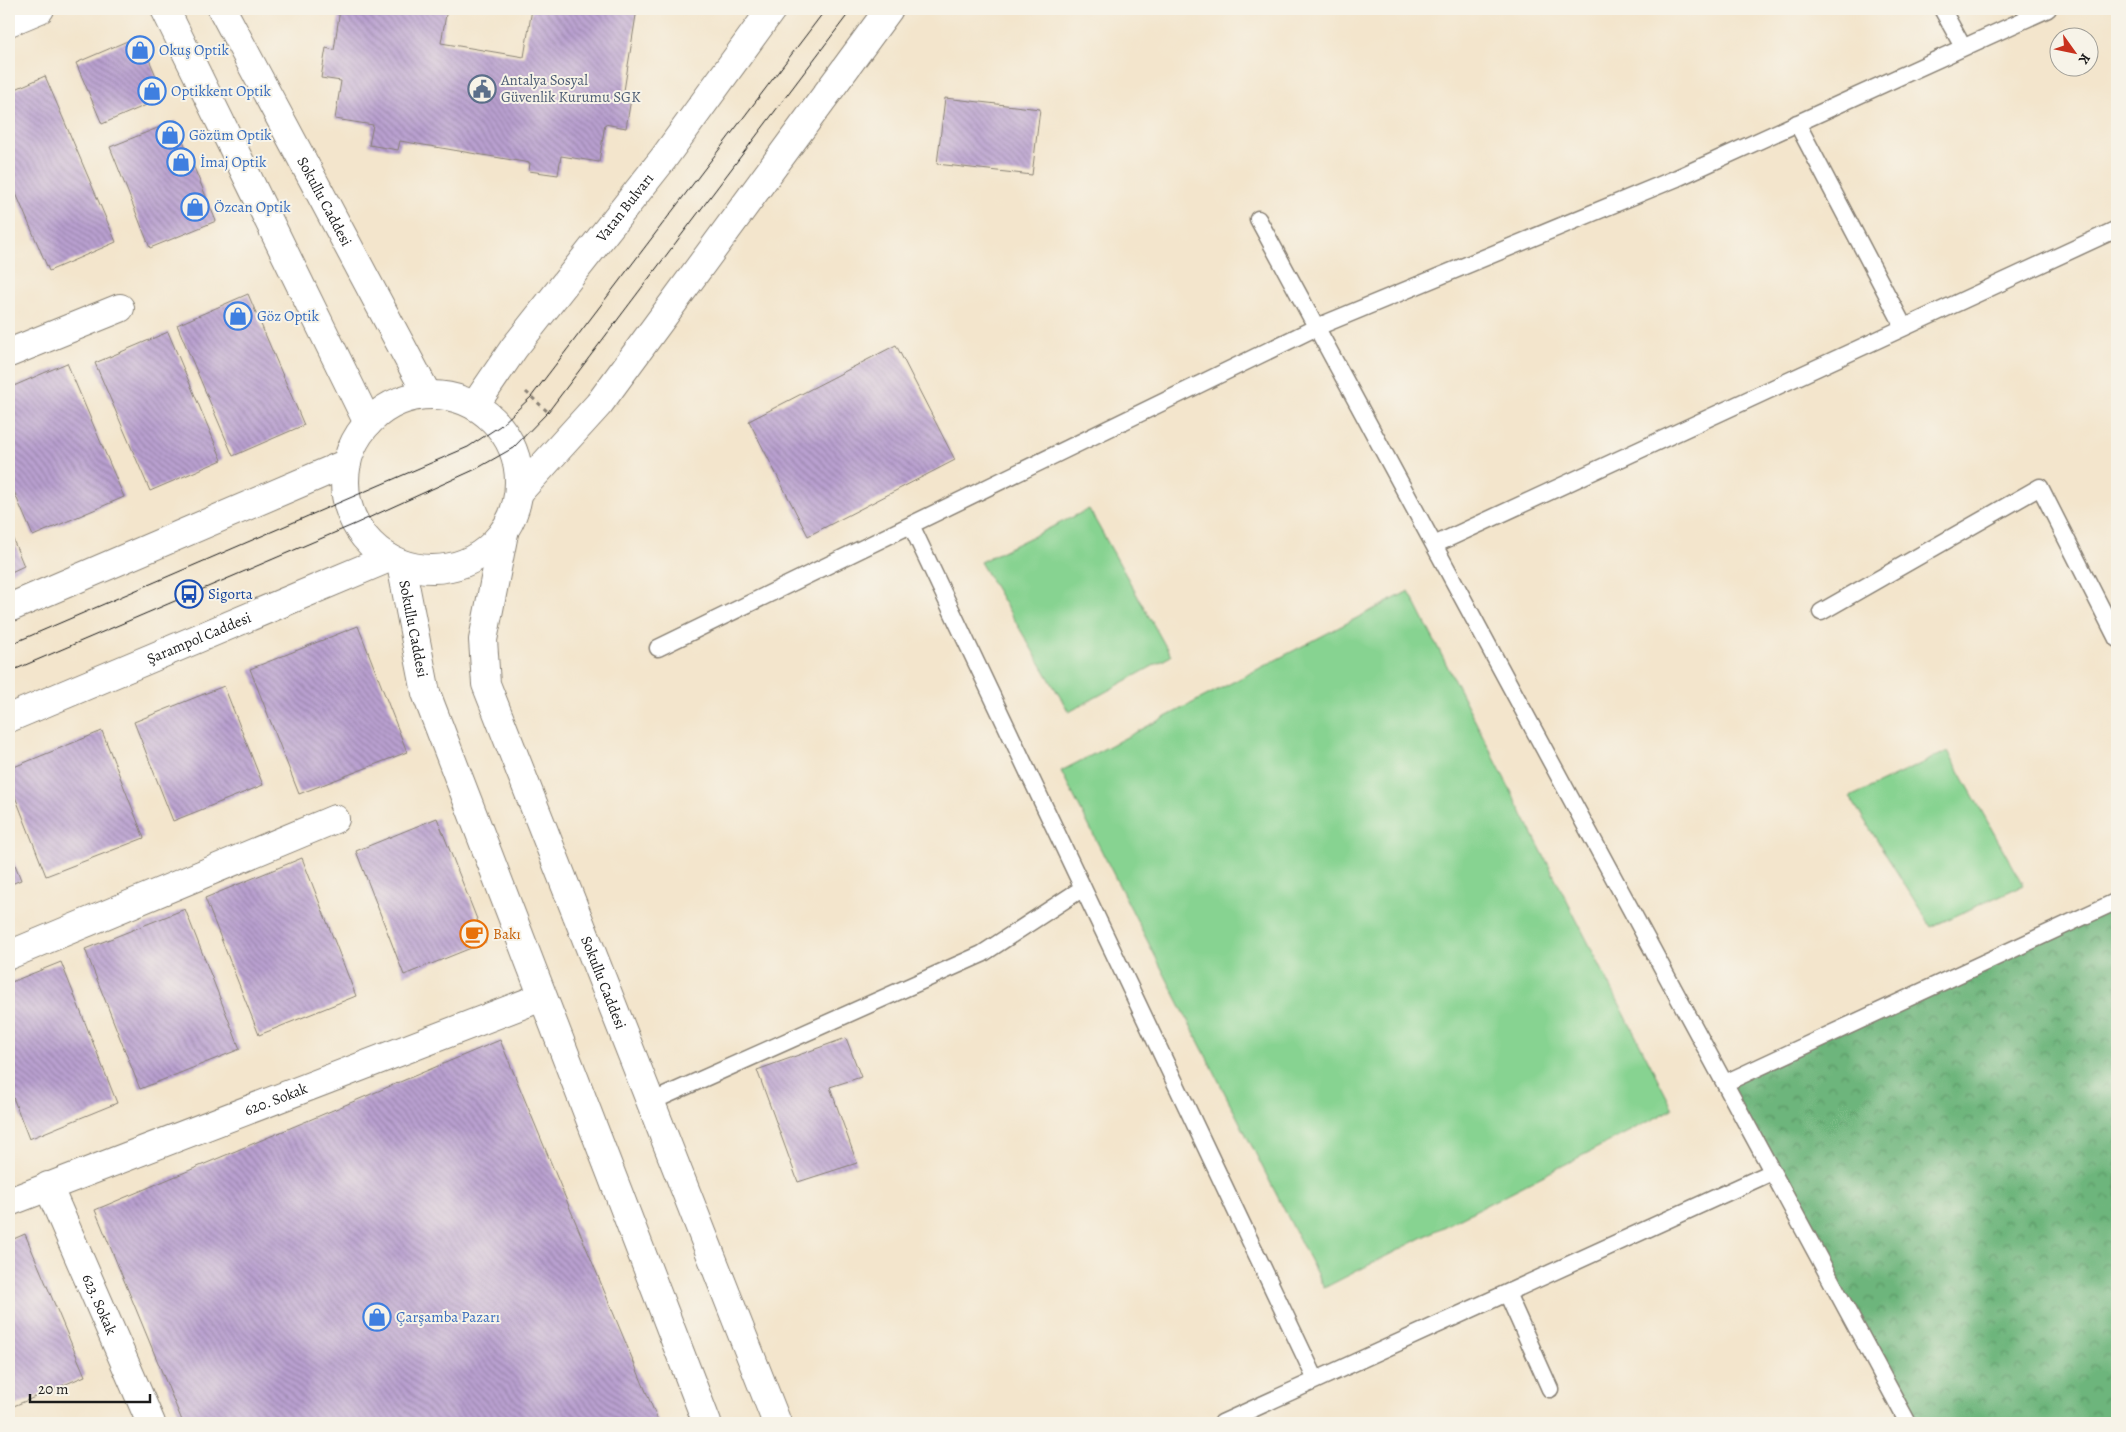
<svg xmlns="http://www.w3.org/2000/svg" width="2126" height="1432" viewBox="0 0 2126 1432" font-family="Alegreya,serif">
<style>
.grass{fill:#87d391;stroke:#527856}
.forest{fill:url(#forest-crowns);stroke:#44684c}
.building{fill:url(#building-back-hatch)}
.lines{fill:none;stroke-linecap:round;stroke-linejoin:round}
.lane-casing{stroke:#888074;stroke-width:19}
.street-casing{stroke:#888074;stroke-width:30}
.secondary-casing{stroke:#888074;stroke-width:30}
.path{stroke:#888074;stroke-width:3;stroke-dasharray:4 4;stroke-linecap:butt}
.lane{stroke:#fff;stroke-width:16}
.street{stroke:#fff;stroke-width:28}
.secondary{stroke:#fff;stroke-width:28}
.tram{stroke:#1c1c1c;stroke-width:1}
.labels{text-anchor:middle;stroke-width:4;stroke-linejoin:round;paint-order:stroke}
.shop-label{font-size:15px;fill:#366cbe;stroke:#f7f3e8;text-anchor:start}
.service-label{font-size:15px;fill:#4e5e75;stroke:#f7f3e8;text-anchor:start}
.street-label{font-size:15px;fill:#1c1c1c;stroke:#f7f3e8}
.transit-label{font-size:15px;fill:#164399;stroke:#f7f3e8;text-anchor:start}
.food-label{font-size:15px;fill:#c56008;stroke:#f7f3e8;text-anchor:start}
</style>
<defs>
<pattern id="forest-crowns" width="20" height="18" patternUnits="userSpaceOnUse" patternTransform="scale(1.25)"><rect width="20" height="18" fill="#6db57b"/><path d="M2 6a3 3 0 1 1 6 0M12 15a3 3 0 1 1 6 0" fill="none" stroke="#599264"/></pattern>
<pattern id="building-back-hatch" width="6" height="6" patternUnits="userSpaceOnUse" patternTransform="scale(1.25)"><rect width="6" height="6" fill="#b9a0d0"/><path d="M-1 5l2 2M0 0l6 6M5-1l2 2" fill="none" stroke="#9682a8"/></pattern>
</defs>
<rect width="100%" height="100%" fill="#f7f3e8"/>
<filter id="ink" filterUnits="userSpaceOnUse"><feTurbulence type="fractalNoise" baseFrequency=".02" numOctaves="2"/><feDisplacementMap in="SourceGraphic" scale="10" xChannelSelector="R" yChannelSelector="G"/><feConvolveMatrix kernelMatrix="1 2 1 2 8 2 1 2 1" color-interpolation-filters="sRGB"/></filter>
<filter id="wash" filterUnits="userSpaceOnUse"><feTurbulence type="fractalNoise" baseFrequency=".0096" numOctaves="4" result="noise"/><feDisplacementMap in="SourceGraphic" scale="20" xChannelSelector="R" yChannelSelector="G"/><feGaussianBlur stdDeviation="1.12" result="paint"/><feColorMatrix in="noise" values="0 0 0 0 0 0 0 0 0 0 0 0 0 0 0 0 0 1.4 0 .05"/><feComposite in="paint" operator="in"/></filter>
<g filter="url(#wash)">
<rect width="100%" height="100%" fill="#f3e5cc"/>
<!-- grass -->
<path class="grass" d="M1089 509 1171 656 1069 712 980 562Z
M1409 591 1673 1109 1324 1288 1061 771Z
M1948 751 2023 885 1931 927 1850 797Z"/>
<!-- forest -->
<path class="forest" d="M2117 901V1423H1908L1725 1083Z"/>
<g id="blocks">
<!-- building -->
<path class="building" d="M340 9H447L441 43 524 57 532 9H637L623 97 631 99 626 128 605 124 599 162 561 156 558 175 529 171 530 163 400 141 398 150 369 145 373 125 335 119 341 81 321 78 326 48 334 50Z
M139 36 165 97 102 124 76 63Z
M45 76 116 242 49 271 9 177V92Z
M945 98 1040 109 1032 175 937 164Z
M175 121 216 221 150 248 110 147Z
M248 294 304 425 233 456 177 325Z
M168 332 222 460 150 491 95 363Z
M896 345 955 460 808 536 749 421Z
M67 363 124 497 33 536 9 480V388Z
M9 530 24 566 9 573Z
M358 626 407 752 299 794 250 669Z
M224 686 263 785 173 821 134 722Z
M102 731 144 838 46 876 9 781V769Z
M437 818 486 942 404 975 356 851Z
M9 849 21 880 9 885Z
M302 858 356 996 259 1035 205 898Z
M185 909 240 1049 140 1089 85 949Z
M61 962 117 1103 29 1139 9 1087V983Z
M846 1038 861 1077 830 1087 857 1163 798 1182 757 1070Z
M500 1040 659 1423H183L95 1210Z
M25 1234 85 1376 9 1408V1241Z"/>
</g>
</g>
<g filter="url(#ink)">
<use href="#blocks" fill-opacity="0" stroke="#888074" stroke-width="1"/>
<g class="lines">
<!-- lane casing -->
<g class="lane-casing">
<path id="lane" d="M1942 9 1963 47
M1797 123 1904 327
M1258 219 1908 1423
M911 525 1316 1380
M1434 545 2117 229
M1821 612 2040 487 2117 639
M658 648 1317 327 1677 178 2048 9
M1725 1083 2117 901
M651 1102 982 954 1083 888
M1507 1293 1550 1389
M1222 1423 1772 1172"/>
</g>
<!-- street casing -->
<g class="street-casing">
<g id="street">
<path d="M9 22 40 9"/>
<path d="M9 353 120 308"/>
<path d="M9 608 347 463"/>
<path id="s1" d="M9 718 389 558"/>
<path d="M9 955 335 819"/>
<path id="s2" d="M48 1186 151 1423"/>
<path id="s3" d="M9 1202 542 997"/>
</g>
</g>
<!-- secondary casing -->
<g class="secondary-casing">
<g id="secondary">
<path d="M165 9 368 423"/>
<path id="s4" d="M222 9 427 394"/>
<circle cx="432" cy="482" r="87"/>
<path id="s5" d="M475 405 514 348 663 159 772 9"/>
<path d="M519 492 599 404 889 9"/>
<path id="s6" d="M504 533 483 640 486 684 777 1423"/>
<path id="s7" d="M401 564 426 693 707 1423"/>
</g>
</g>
<!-- path -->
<path class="path" d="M526 392 547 411"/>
<!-- lane -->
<use href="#lane" class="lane"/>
<!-- street -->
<use href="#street" class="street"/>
<!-- secondary -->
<use href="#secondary" class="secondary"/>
<!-- tram -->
<path class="tram" d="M9 645 468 447 500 426 531 397 826 9
M9 672 355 524 476 469 513 448 548 412 852 9"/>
</g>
</g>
<!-- icons -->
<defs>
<g id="shop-ring" transform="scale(1.4375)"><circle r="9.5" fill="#f7f3e8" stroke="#3f7fe0" stroke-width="1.5"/><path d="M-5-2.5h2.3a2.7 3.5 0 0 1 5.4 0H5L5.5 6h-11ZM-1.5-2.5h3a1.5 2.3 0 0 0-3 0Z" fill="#3f7fe0"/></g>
<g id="civic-ring" transform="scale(1.4375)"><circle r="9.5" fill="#f7f3e8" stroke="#5c6f8a" stroke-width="1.5"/><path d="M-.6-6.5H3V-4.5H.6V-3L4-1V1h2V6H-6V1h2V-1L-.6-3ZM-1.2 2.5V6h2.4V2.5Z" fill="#5c6f8a"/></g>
<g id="bus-ring" transform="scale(1.4375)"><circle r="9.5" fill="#f7f3e8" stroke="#1a4fb4" stroke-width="1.5"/><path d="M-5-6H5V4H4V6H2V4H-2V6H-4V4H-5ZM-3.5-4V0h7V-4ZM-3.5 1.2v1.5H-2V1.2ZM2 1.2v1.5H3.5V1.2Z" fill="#1a4fb4"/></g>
<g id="cafe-ring" transform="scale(1.4375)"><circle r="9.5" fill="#f7f3e8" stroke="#e8710a" stroke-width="1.5"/><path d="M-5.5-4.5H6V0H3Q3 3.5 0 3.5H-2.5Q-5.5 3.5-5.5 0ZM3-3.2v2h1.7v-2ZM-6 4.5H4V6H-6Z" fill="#e8710a"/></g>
</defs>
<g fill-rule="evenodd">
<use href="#shop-ring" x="140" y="50"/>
<use href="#civic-ring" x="482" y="89"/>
<use href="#shop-ring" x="152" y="91"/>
<use href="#shop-ring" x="170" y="135"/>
<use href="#shop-ring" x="181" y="162"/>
<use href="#shop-ring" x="195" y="207"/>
<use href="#shop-ring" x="238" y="316"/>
<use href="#bus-ring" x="189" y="594"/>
<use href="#cafe-ring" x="474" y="934"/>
<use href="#shop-ring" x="377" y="1317"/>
</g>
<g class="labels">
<!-- shop labels -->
<g class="shop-label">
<text x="159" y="55">Okuş Optik</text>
<text x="171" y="96">Optikkent Optik</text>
<text x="189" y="140">Gözüm Optik</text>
<text x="200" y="167">İmaj Optik</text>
<text x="214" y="212">Özcan Optik</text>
<text x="257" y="321">Göz Optik</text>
<text x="396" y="1322">Çarşamba Pazarı</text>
</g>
<!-- service labels -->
<g class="service-label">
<text x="501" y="85">Antalya Sosyal<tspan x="501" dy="17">Güvenlik Kurumu SGK</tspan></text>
</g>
<!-- street labels -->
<g class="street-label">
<text dy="5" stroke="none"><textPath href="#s4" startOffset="218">Sokullu Caddesi</textPath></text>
<text dy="5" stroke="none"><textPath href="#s5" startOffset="248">Vatan Bulvarı</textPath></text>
<text dy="5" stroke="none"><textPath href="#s7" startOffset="66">Sokullu Caddesi</textPath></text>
<text dy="5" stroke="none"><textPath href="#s1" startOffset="206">Şarampol Caddesi</textPath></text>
<text dy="5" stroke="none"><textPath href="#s6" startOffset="474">Sokullu Caddesi</textPath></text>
<text dy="5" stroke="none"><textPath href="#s3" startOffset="286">620. Sokak</textPath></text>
<text dy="5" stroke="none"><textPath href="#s2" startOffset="129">623. Sokak</textPath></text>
</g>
<!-- transit labels -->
<g class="transit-label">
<text x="208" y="599">Sigorta</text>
</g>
<!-- food labels -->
<g class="food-label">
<text x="493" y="939">Bakı</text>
</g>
</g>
<!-- margin -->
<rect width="2126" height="1432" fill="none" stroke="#f7f3e8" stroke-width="30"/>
<!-- north arrow -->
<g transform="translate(2074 52) rotate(123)"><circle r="24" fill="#f7f3e8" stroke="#9f9d96"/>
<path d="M0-4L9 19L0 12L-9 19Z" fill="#c8321e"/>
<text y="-8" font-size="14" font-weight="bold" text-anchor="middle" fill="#1c1c1c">K</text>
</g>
<!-- scale -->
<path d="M30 1394v8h120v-8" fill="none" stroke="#1c1c1c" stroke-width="2.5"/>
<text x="38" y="1394" font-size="15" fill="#1c1c1c" stroke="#f7f3e8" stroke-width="4" paint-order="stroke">20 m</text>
</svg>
